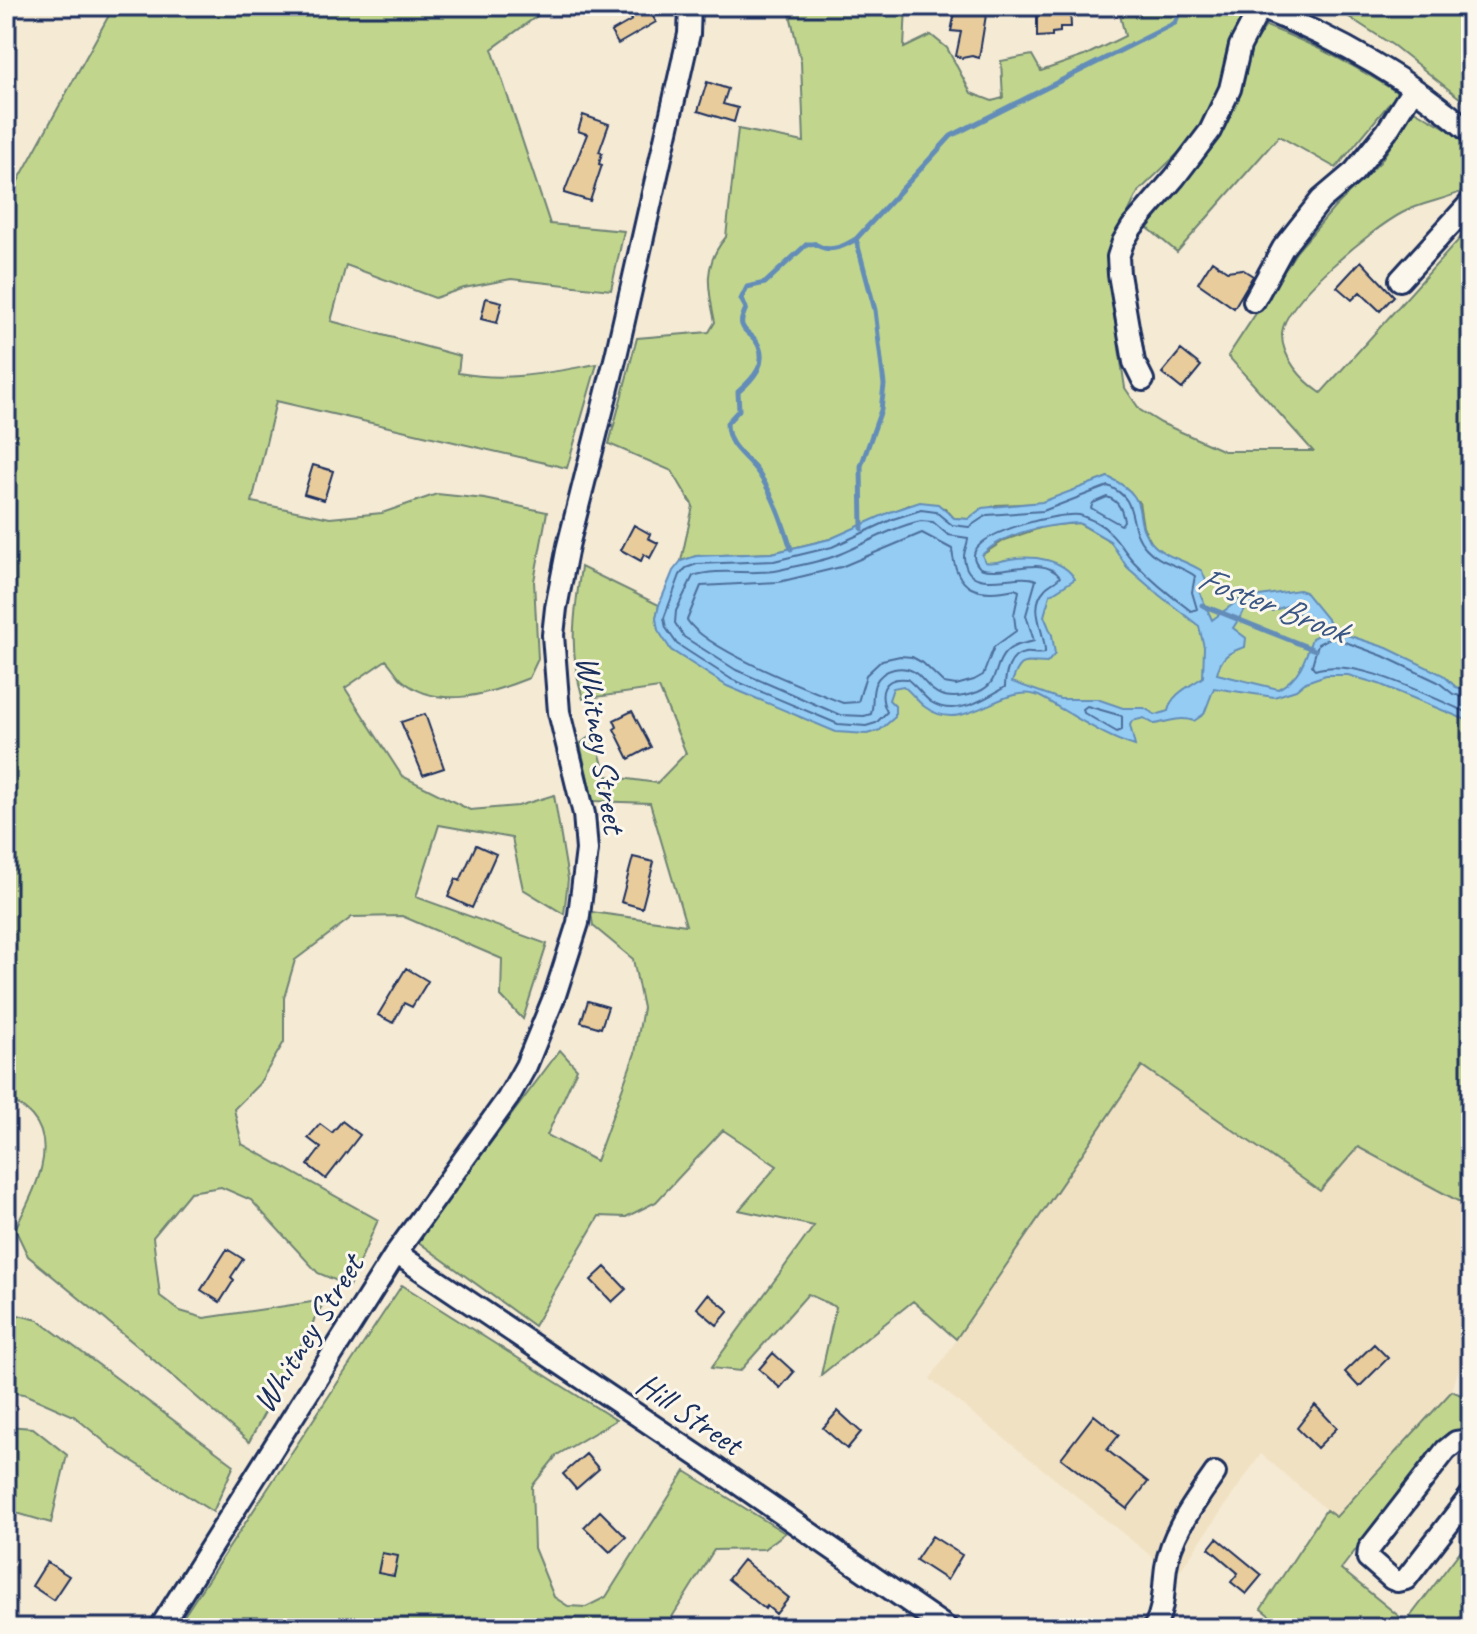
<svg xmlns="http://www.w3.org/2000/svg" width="1477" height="1634" viewBox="0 0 1477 1634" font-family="Caveat,sans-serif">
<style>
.built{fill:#f1e1c3}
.green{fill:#c1d68c;stroke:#6e8275;stroke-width:2}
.water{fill:#95ccf4;stroke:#648db8;stroke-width:2;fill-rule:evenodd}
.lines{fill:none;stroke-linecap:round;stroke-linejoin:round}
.shore{stroke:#4c6e9a;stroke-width:2}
.stream{stroke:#648db8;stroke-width:5}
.building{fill:#e8cc9c;stroke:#1b2f5e;stroke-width:2}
.minor-casing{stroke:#1b2f5e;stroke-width:26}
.path{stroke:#1b2f5e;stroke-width:3;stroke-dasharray:8 6;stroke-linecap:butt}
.minor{stroke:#fbf7ec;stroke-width:20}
.labels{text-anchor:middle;stroke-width:6;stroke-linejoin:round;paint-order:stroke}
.street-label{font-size:34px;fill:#1b2f5e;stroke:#fbf7ec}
.water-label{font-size:36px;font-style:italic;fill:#3a5684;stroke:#fbf7ec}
</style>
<rect width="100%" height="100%" fill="#f5ead4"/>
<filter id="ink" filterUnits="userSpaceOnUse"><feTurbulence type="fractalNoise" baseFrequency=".0125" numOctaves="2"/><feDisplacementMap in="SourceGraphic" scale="16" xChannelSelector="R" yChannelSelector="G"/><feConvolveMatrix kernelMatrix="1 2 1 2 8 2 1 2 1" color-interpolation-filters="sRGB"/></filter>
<g filter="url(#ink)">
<!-- built -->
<path class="built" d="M1142 1066 1319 1190 1358 1147 1471 1208V1329L1452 1391 1336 1518 1261 1454 1176 1576 930 1379Z"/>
<!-- green -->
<path class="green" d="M114 6H539L541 13 492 49 550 224 624 231 611 290 511 279 464 288 435 298 346 265 331 321 460 356 458 373C509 382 547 373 597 364L567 468 276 401 252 502 330 518 382 513 437 494 485 499 547 512 534 581 538 659 529 678C489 694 438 711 402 680 396 674 392 666 386 660L345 688 402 776 470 810 518 806 554 795 568 879 564 914 523 889 512 838 439 825 416 897 547 944 523 1019 501 996 502 959 402 916 352 917 295 960 284 998V1042L259 1084 234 1109 242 1144 378 1220 349 1286 318 1273 251 1200 221 1187 190 1192 153 1237 160 1296 180 1311 204 1318 325 1300 249 1442 135 1344 28 1256 15 1229C31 1197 60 1148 32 1116 25 1108 14 1102 6 1096V203Z
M824 6H906L904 48 931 35 947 48 971 93 992 101 1003 98 1001 61 1032 55 1041 71 1084 56 1125 36 1118 6H1193L1243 18 1229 54 1223 82 1195 137 1138 192 1108 255 1111 295 1125 388 1140 410 1161 423 1224 451H1313L1228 356 1297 251 1334 208 1380 162 1414 110 1451 131 1471 151V187C1449 200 1424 201 1402 213 1373 228 1284 301 1282 333 1281 357 1302 380 1321 393L1471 226V1208L1358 1147 1320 1191 1142 1066 956 1339 913 1301 821 1375 836 1307 808 1294 740 1371 711 1368 814 1226 739 1210 777 1166 723 1130 656 1202 626 1217 599 1216 534 1326 417 1241 560 1050 577 1069 547 1135 596 1161 635 1053 643 1008 633 959 593 926 591 912 686 925 650 803 593 801 580 744 594 733 606 776 657 783 686 753 659 688 583 699C568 648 574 617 581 567L659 605 656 618 671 650 802 718 883 688 1018 665 1025 661 1034 663 1005 560 992 564 984 562 982 555 1005 540 1046 526 1078 523 1110 541 1151 542 1143 527 1139 502 1108 477 1042 503 996 505 968 519 954 518 945 508 909 505 830 539 772 553 696 556 681 561 693 506 672 471 609 444 637 338 709 332 715 322C708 289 702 265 726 237L738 129 804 142 801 62 789 10Z
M1332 6H1471V107L1394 46Z
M1266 26C1313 44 1355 65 1398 93L1336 168 1279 136 1177 252 1148 228 1225 127 1237 101 1246 55Z
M402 1285 616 1420 557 1455 532 1486 534 1548 554 1597 568 1606 586 1607 606 1597 685 1471 785 1533 764 1549 714 1550 672 1617 676 1628H473L464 1617 448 1628H176Z
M6 1312 38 1320 234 1465 213 1512 112 1448 74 1416 24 1394 6 1392Z
M1452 1391 1470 1399 1462 1429 1439 1441 1341 1569 1406 1622 1471 1537V1628H1285L1261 1609 1326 1510 1336 1517Z
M6 1426 33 1428 67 1455 51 1523 6 1510Z"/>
<!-- water -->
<path class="water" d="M1108 477C1156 500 1128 516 1152 543 1164 557 1186 560 1202 571L1206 581 1199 591 1212 620 1240 599 1299 590 1305 592 1335 629 1344 634 1387 648 1443 675 1456 687 1471 691V722L1379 684 1348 675H1326L1306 682 1296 690 1274 697 1214 688 1204 714 1194 721C1180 716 1168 722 1154 724L1144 718 1132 721 1130 725 1135 746C1109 738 1087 724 1063 710 1055 706 1045 698 1036 695 1001 684 964 736 925 707 918 702 911 692 903 686L893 688 889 700 895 706V717L880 730 867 734 836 732 727 686 671 650 658 630 656 618 659 605 673 571 681 561 696 556 772 553 830 539 890 512 920 502 938 504 954 518 968 519 982 508 1042 502ZM1079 523 1110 541 1127 567 1159 595 1199 626 1204 647 1203 677C1189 687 1172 693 1168 711L1156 715 1144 708H1123L1097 699H1060L1012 682C1021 657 1024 663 1047 663L1055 654 1052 635 1044 616 1050 595 1075 579C1063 559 1033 555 1010 559 1001 561 994 564 985 562L982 555C1005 531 1047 525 1079 523ZM1247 606H1256L1272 611 1286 606 1310 620 1322 633 1312 638C1305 661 1299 678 1278 689L1217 674C1221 657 1228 652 1245 647L1246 638 1233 628Z"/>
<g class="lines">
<!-- shore -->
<path class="shore" d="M1108 486C1142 500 1125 526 1146 548 1159 563 1180 565 1195 576L1192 592 1197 609 1191 611C1172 597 1151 580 1134 562 1121 548 1115 532 1096 522 1091 520 1084 516 1079 515 1057 513 985 530 975 551 972 558 976 563 980 568 1003 577 1043 553 1060 577 1056 582 1049 584 1045 589 1027 608 1046 632 1045 653 1038 655 1032 652 1025 653 1009 655 1005 675 1005 687 985 699 955 718 931 702 923 696 916 686 907 679 882 676 878 694 887 712L876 723 866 726 838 724 731 679 677 644 666 628 664 618 680 575 686 568 697 564 774 561 832 547 893 519 921 510 936 512 952 525 969 527 987 515 1043 511Z
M1107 497C1119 501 1122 510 1124 521L1121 525 1091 508 1093 503Z
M921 521 933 522 948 535 968 538C968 544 964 550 964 557 967 598 1016 570 1036 580L1026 615 1034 641C1024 644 1014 644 1006 652 992 666 1001 682 978 692 967 696 952 699 941 695 921 688 922 664 894 669 885 671 879 675 875 684 871 695 874 704 871 714L864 716 840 715 736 670 684 637 675 623 676 611 693 576C721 567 751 576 780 570 799 565 822 562 840 554 867 543 893 527 921 521Z
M922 533 952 549C956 591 977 597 1015 589L1019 591 1014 615 1016 631 994 647 983 675 974 680 956 685 944 683 923 663 912 657 900 656 882 660 866 675 858 702 843 703C808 689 706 650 687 620L701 586 779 582 841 567Z
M1471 699 1453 694 1438 682 1383 656 1332 637 1318 644 1312 665 1315 670C1358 656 1430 698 1471 714
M1087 706 1122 716V730L1117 732 1084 713 1083 709Z"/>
<!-- stream -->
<path class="stream" d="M862 529 861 466 881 410 884 385 875 310 856 239 951 136 1175 23 1182 6
M791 549C783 523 774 496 759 474 747 455 727 449 727 423L739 410 738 392C753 379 770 362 756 341 753 336 745 332 743 327 739 321 744 314 746 308L741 299 747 287 765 283 807 244C821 244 809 242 821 247 833 252 846 245 856 239
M1202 605 1315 650"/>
</g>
<!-- building -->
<path class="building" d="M624 6H647L656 22 618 44 611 32 632 20Z
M1070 7 1071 27H1060V32L1052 33V36L1037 37V8Z
M956 8 986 15 979 58 972 56 962 58 956 56 961 32 951 31Z
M707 82 728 89 723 104 738 108 734 122 698 111Z
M583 115 609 124 599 152 602 153 599 164 602 165 590 201 564 193 587 134 578 131Z
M1212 261 1227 271 1242 269 1253 276 1234 308 1198 283Z
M1361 261 1394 296 1380 311 1360 292 1352 300 1337 287Z
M486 298 502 302 497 323 481 319Z
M1181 350 1201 366 1182 389 1162 373Z
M313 465 333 471 324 500 304 494Z
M634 525 650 534 648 538 658 543 650 558 644 554 641 561 621 550Z
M632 711 651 747 629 759 614 729 617 727 614 720Z
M425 714 444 768 423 775 401 722Z
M476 845 496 854 472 908 448 897 456 879 460 881Z
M633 857 654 862 642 908 621 902Z
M406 968 428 981 412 1007 404 1003 393 1023 378 1015Z
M588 1001 608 1007 601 1028 581 1022Z
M342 1121 360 1135 326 1179 308 1165 321 1148 308 1138 320 1124 332 1133Z
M227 1249 243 1259 231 1277 234 1280 220 1302 201 1290Z
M605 1267 626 1289 612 1302 591 1280Z
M708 1294 729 1311 717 1325 697 1308Z
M1374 1344 1388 1358 1359 1387 1345 1372Z
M773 1353 794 1372 780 1388 759 1369Z
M1315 1405 1337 1428 1317 1448 1297 1428Z
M838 1411 861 1432 847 1449 823 1428Z
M1094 1415 1119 1435 1107 1450 1148 1482 1127 1509 1061 1458Z
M586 1454 599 1469 576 1489 563 1474Z
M600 1511 626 1537 610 1552 584 1527Z
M932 1536 962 1555 947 1580 916 1560Z
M1217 1538 1262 1575 1246 1594 1231 1582 1238 1573 1209 1548Z
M382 1553 398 1556 394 1576 378 1573Z
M743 1560 789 1598 776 1614 767 1606 765 1609 728 1579Z
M47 1562 69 1576 53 1600 32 1586Z"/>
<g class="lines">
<!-- minor casing -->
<g class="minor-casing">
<path id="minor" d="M1255 6C1333 36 1408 78 1471 133
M1400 280 1471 202
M1254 301 1283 248 1321 200 1354 172 1387 131 1413 89
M1143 380 1134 362 1119 274 1118 257 1123 242 1132 227 1175 177 1210 131 1230 89 1240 46 1260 8
M396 1253 704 1460 947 1628
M1471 1440 1456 1442 1446 1450 1369 1549 1368 1558 1392 1579 1397 1581 1406 1579 1471 1495
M160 1628 396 1253 508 1098 526 1066 555 995 578 923 587 850 584 814 559 712 553 635 556 608 568 546 616 356 689 34 690 6
M1154 1628C1165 1608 1163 1588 1166 1567 1171 1533 1196 1501 1215 1473"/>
</g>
<!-- path -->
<path class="path" d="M1466 1424 1471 1408"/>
<!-- minor -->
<use href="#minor" class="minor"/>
</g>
</g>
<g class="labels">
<!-- street labels -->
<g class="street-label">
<text transform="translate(602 744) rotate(81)" y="12">Whitney Street</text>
<text transform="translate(307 1333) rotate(-58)" y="12">Whitney Street</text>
<text transform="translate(690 1413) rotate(34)" y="12">Hill Street</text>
</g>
<!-- water labels -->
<g class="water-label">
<text transform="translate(1273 603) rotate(21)" y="13">Foster Brook</text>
</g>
</g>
<!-- margin -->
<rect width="1477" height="1634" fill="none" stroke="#fbf7ec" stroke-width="32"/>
<rect x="16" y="16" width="1445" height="1602" fill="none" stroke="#1b2f5e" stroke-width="3" filter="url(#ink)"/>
</svg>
